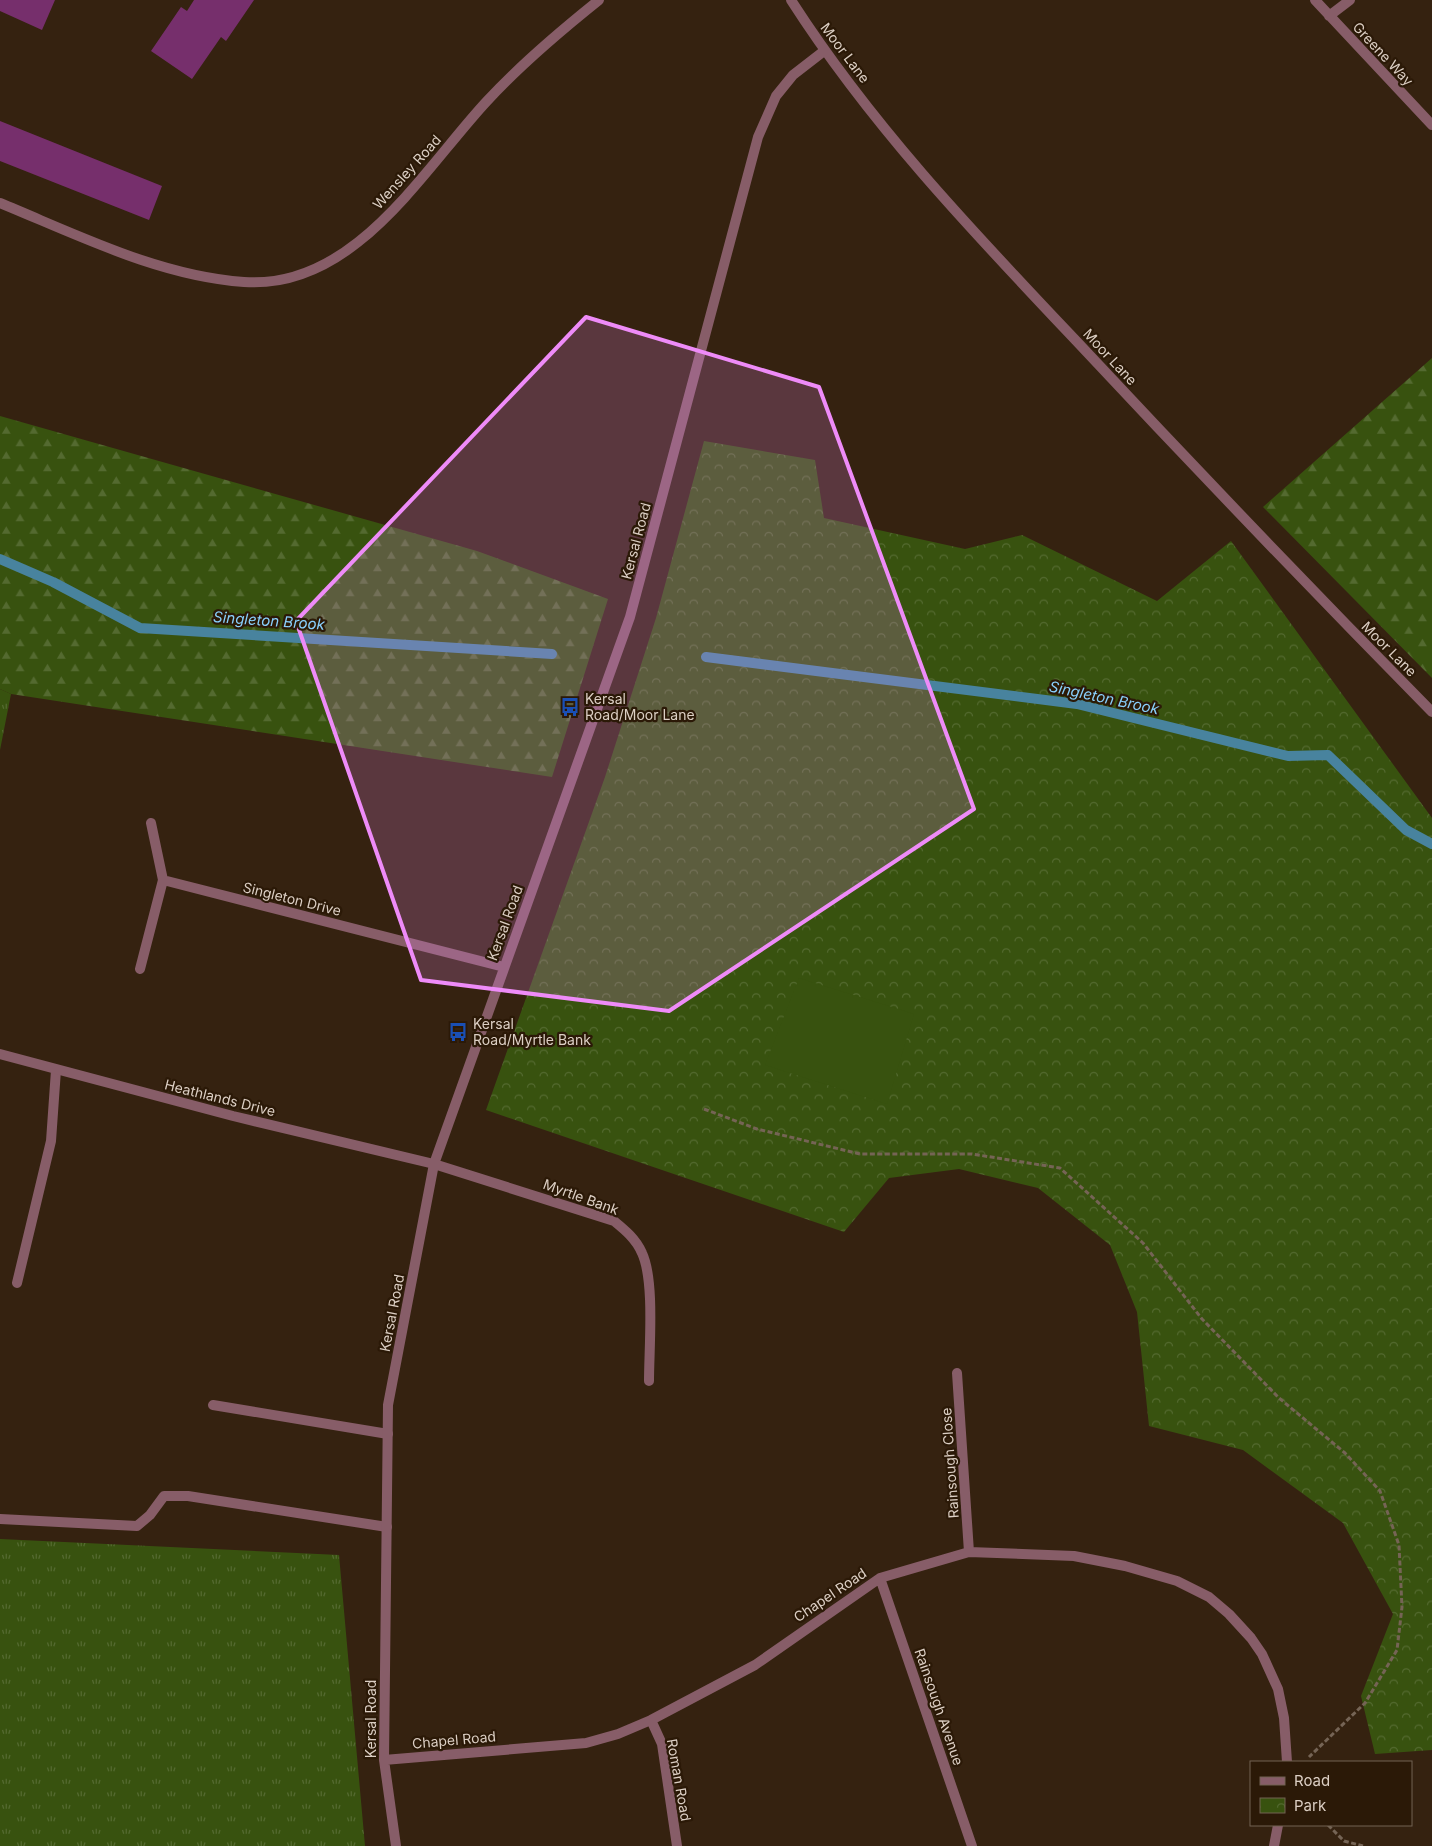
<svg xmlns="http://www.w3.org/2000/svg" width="1432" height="1846" viewBox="0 0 1432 1846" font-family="Inter,sans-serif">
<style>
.grass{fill:url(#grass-tufts)}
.forest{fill:url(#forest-firs)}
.park{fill:url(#park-crowns)}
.pitch{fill:#38520f}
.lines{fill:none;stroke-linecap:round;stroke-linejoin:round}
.stream{stroke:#48839e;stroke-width:10}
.building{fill:#762f6c}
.path{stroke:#756455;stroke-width:3;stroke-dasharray:5 2.5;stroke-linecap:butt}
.service{stroke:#875d68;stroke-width:10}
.minor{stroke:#875d68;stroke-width:10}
.marked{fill:#ee8bf8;fill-opacity:0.2;stroke:#ee8bf8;stroke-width:4;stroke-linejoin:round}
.labels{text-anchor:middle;stroke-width:4.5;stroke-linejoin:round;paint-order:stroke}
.street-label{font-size:14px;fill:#dccfc4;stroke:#2b1907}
.poi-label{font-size:14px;fill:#dccfc4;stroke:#2b1907;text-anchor:start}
.water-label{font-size:15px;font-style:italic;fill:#89cffb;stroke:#2b1907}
</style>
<defs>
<pattern id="grass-tufts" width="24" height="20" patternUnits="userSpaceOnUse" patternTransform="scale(1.25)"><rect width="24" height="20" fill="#38520f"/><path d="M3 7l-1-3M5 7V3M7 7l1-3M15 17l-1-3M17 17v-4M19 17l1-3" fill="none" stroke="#546a30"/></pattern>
<pattern id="forest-firs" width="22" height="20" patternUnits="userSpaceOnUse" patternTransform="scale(1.25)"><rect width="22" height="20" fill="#38520f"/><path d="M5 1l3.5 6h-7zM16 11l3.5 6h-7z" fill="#546a30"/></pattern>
<pattern id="park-crowns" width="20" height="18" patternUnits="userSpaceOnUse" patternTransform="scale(1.25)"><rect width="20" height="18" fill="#38520f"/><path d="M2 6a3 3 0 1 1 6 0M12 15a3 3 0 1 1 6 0" fill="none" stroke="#546a30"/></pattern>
</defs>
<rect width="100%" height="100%" fill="#352210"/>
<!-- grass -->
<path class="grass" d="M0 689 11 694 0 750Z
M0 1539 339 1555 365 1846H0Z"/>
<!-- forest -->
<path class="forest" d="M1432 358V678L1263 507Z
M0 416 477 551 608 599 552 777 11 694 0 689Z"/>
<!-- park -->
<path class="park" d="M704 441 815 460 824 518 965 549 1022 535 1157 601 1231 541 1432 818V1750L1375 1754 1361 1696 1393 1614 1343 1523 1243 1450 1149 1426 1137 1312 1110 1245 1038 1188 959 1169 889 1178 844 1232 486 1110 605 777 656 618Z"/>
<!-- pitch -->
<path class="pitch" d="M799 978 914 1014 887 1104 765 1065Z"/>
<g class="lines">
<!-- stream -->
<path class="stream" d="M0 559 53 582 140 628 552 654
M706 657 1077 704 1288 756 1328 755 1406 830 1432 844"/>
</g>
<!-- building -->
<path class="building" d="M0 0H55L42 30 0 11Z
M194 0H254L226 41 221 37 192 79 151 51 181 7 187 11Z
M0 121 162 186 149 220 0 161Z"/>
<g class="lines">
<!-- path -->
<path class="path" d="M704 1109 757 1129 860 1154H972L1060 1168 1143 1243 1202 1319 1279 1398 1345 1453 1380 1491 1399 1545 1402 1607 1397 1650 1365 1703 1309 1757
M1328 1825 1344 1841 1363 1846"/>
<!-- service -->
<path class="service" d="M17 1283 51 1141 56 1070
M213 1405 388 1434
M0 1519 137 1526 150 1515 164 1496H188L387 1527"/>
<!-- minor -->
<path class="minor" d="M791 0C873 128 978 237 1082 347 1197 470 1314 592 1432 712
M1315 0 1432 125
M1329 16 1350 0
M0 203C78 235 159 276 244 282 354 290 422 171 487 101 521 64 559 32 599 0
M151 823 163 880
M140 969 163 880 504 967
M0 1054 233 1116 434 1164 614 1221C625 1230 636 1239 642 1253 655 1281 649 1348 649 1381
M957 1373 969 1552
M880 1578 972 1846
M651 1720 662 1744 677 1846
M384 1760 586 1743 618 1734 651 1720 755 1665 880 1578 969 1552 1074 1556 1125 1566 1177 1581 1209 1597 1229 1614 1251 1638 1262 1654 1278 1689 1284 1718 1287 1762
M396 1846 384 1760 388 1405 434 1164 630 617 758 137 776 96 793 75 824 51
M1274 1846 1278 1825"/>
</g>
<!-- marked area -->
<path class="marked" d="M586 317 819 387 974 809 669 1011 421 980 296 621Z"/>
<!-- icons -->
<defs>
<g id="bus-bare" transform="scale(1.5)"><path d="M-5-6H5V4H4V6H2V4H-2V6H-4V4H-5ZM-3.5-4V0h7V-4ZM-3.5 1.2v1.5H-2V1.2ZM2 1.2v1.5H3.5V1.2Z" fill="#1a4fb4" stroke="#2b1907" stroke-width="2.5" paint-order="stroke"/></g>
</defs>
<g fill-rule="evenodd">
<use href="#bus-bare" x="570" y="707"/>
<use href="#bus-bare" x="458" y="1032"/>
</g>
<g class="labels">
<!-- street labels -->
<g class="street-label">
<text transform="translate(845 53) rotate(53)" y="5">Moor Lane</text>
<text transform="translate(1383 54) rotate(47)" y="5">Greene Way</text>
<text transform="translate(407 172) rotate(-48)" y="5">Wensley Road</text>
<text transform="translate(1110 357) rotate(47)" y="5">Moor Lane</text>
<text transform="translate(636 541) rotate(-75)" y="5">Kersal Road</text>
<text transform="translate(1389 649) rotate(45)" y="5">Moor Lane</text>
<text transform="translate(292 899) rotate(14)" y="5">Singleton Drive</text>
<text transform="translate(505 923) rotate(-70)" y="5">Kersal Road</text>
<text transform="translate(220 1098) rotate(14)" y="5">Heathlands Drive</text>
<text transform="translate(581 1197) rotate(20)" y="5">Myrtle Bank</text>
<text transform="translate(392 1313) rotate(-79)" y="5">Kersal Road</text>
<text transform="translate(950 1463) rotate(-94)" y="5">Rainsough Close</text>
<text transform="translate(830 1595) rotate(-34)" y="5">Chapel Road</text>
<text transform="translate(939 1707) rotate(71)" y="5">Rainsough Avenue</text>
<text transform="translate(371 1719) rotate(-90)" y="5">Kersal Road</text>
<text transform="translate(454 1740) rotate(-5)" y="5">Chapel Road</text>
<text transform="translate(679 1780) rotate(80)" y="5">Roman Road</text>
</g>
<!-- poi labels -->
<g class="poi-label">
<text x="585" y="704">Kersal<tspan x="585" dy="16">Road/Moor Lane</tspan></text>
<text x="473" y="1029">Kersal<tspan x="473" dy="16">Road/Myrtle Bank</tspan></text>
</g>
<!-- water labels -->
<g class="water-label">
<text transform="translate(269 621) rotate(4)" y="5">Singleton Brook</text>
<text transform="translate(1104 698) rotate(12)" y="5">Singleton Brook</text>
</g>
</g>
<!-- legend -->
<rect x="1250" y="1761" width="162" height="65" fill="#2b1907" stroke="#726253"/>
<rect x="1260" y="1777" width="25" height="8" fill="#875d68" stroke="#726253"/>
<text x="1294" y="1786" font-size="15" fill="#dccfc4">Road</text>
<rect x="1260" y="1798" width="25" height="15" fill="url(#park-crowns)" stroke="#726253"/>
<text x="1294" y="1811" font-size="15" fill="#dccfc4">Park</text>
</svg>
